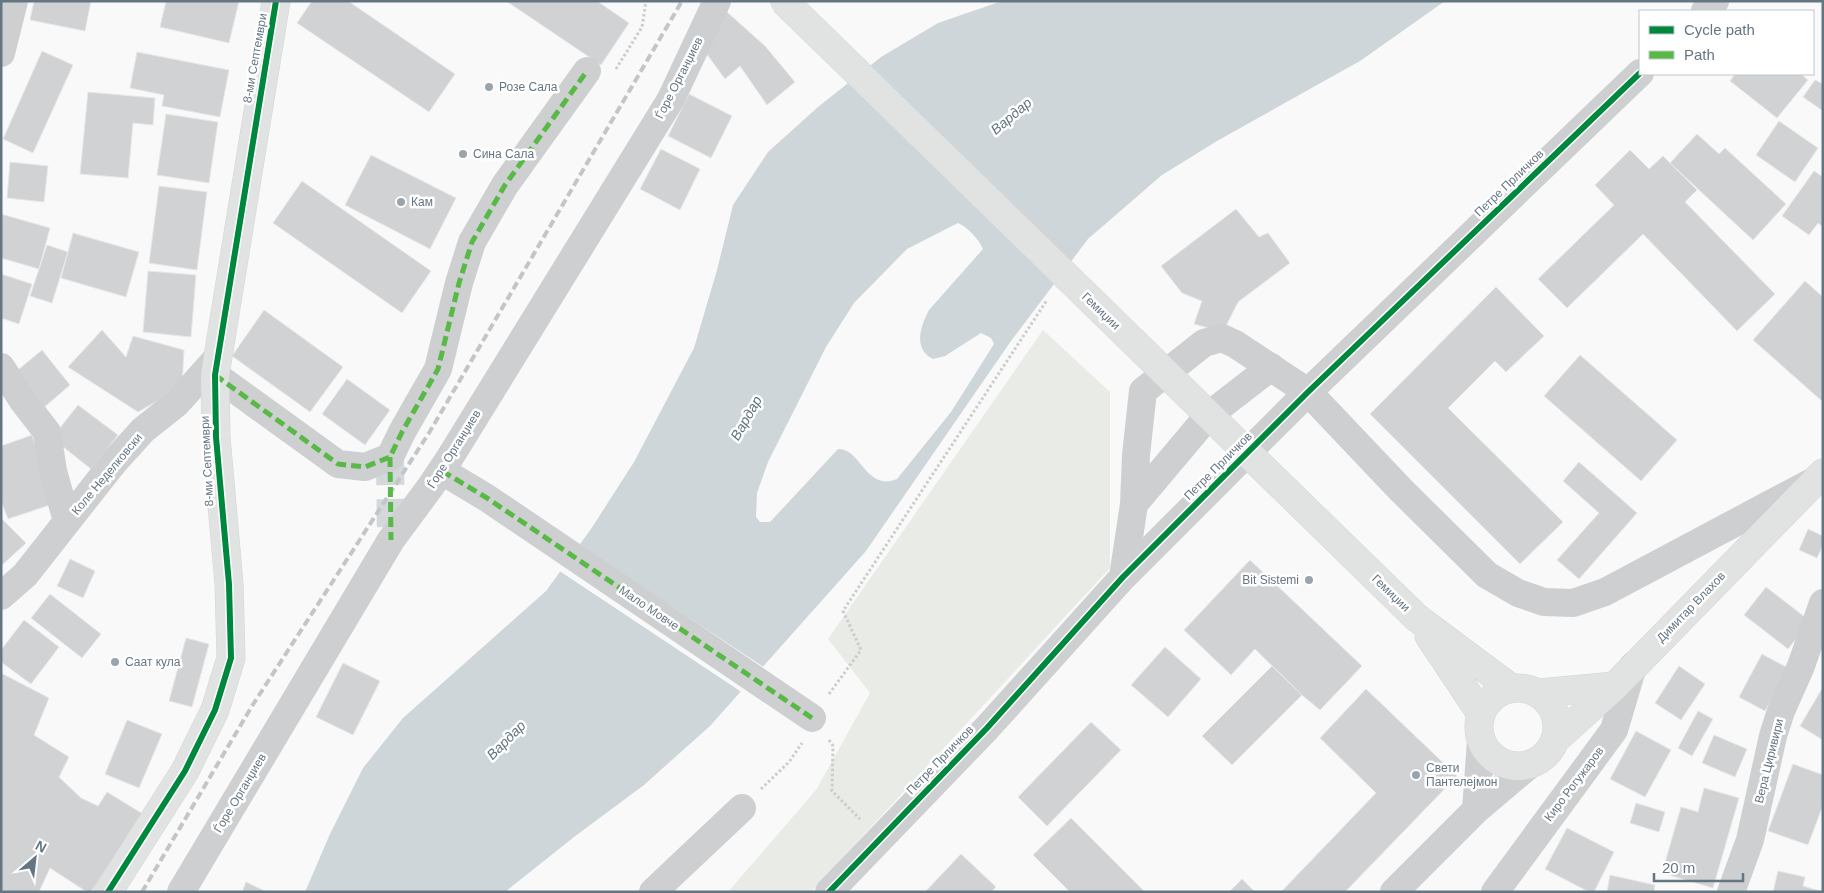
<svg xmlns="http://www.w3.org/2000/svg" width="1824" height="893" viewBox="0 0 1824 893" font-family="Arial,sans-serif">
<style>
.green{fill:#e8ebe6}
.water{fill:#ced6d9;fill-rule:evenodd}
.pier{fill:#f9f9f9}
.building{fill:#d0d2d3;stroke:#e8e8e8}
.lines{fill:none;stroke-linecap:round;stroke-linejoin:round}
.minor-tunnel{stroke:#d4d8dc;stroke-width:28;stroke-dasharray:28 14;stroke-linecap:butt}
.major-casing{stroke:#d5d6d7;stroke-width:29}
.path{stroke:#cbcccd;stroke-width:3;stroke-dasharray:2.5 2.5;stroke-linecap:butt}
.minor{stroke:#cecfd0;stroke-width:28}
.major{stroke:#e1e2e2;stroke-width:28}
.rail{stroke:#c3c5c6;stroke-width:4;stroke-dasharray:8 4;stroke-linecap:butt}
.major-bridge-casing{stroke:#d5d6d7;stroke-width:29;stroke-linecap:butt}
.major-bridge{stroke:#e1e2e2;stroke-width:28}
.quiet{stroke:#58b947;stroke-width:5;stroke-dasharray:10 5;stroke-linecap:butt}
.cycleway-casing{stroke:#fff;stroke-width:9}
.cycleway{stroke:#00873e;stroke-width:6}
.poi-dot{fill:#99a4ac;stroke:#fff;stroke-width:2}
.labels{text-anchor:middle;stroke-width:5;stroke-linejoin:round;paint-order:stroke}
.street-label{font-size:12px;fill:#657683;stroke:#fff}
.poi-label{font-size:12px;fill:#657683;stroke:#fff;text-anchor:start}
.water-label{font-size:14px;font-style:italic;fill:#60757c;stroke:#fff}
</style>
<rect width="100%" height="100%" fill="#f9f9f9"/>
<!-- green -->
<path class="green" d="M1043 330 1110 392V568L811 892H728L816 790 870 693 828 639Z"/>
<!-- water -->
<path class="water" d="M1002 1H1445L1360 61 1217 141 1162 175 1088 239 1011 341 866 551 710 726 644 785 574 837 505 892H305L330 834 363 768 403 718 546 591 591 529 634 462 694 348 717 270 733 205 768 152 818 107 881 57 938 23ZM958 223C967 227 979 239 983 249L929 310C920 327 913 349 933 359L945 356 981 333 991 338 994 344 951 412 897 479C866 492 861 448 838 449L770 522H760L756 517 757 493 768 462 826 347 854 303 907 249Z"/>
<!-- pier -->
<path class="pier" d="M577 544 765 668 743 693 558 570Z"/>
<!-- building -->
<path class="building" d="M34 1H91L85 31 30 20Z
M166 1H239L229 43 160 27Z
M312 1H348L455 74 429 112 297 23Z
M506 1H597L629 23 601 65Z
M727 12 765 46 795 82 767 105 740 66 725 79 701 46Z
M42 51 73 65 33 153 3 139Z
M137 52 229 70 220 117 162 106 164 95 130 88Z
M1735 74H1801L1808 80 1777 118 1730 81Z
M1815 80 1823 84V111L1803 97Z
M88 92 155 98 153 125 133 123 128 178 80 174Z
M689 94 732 116 711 158 668 136Z
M166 114 218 122 209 183 157 175Z
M1779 121 1818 148 1795 182 1756 155Z
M1697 134 1719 154 1725 148 1786 204 1753 240 1670 163Z
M661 149 700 169 680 210 640 189Z
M1630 150 1649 169 1663 156 1697 190 1685 202 1775 294 1737 331 1643 234 1567 308 1538 279 1614 205 1595 185Z
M371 155 456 198 430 249 345 205Z
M10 162 48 166 44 202 7 198Z
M1814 171 1823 177V227L1818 223 1809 235 1782 216Z
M302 181 431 271 402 313 273 223Z
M159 186 207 192 197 270 149 263Z
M1236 209 1259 237 1268 233 1290 263 1238 302 1223 332 1194 324 1202 301 1182 293 1161 266Z
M1 214 50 228 39 269 1 258Z
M73 233 139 252 126 297 61 278Z
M47 245 68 252 52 303 30 296Z
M148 271 196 275 191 337 143 332Z
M1 274 32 284 19 324 1 318Z
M1805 281 1823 297V402L1753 340Z
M1496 287 1544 336 1506 372 1495 361 1448 408 1563 522 1520 564 1370 414Z
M264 310 343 367 310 412 232 356Z
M102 330 126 357 133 336 184 350 182 387 138 412 68 367Z
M42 350 70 385 41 410 12 375Z
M1580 355 1677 440 1641 481 1544 396Z
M347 379 390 410 365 445 322 414Z
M78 405 118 435 91 469 52 438Z
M32 435 56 503 8 519 1 501V446Z
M1579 462 1637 513 1579 579 1557 560 1599 513 1563 481Z
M1 518 26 543 1 566Z
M1808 529 1823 536V545L1817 558 1799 550Z
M70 559 95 571 83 598 57 586Z
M1250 560 1362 666 1320 710 1302 695 1255 649 1231 675 1184 630Z
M1766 587 1810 621 1788 649 1744 615Z
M50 594 101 634 82 658 31 618Z
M24 620 59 647 31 684 1 662V650Z
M186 638 209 644 192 707 169 701Z
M1165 647 1201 679 1168 717 1131 685Z
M1762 654 1788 668 1765 711 1739 697Z
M343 663 380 681 353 735 316 717Z
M1272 666 1302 695 1232 765 1202 736Z
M1679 666 1705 684 1681 720 1655 703Z
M1 673 49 698 34 735 69 757 59 777 81 798 98 806 107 792 143 814 91 892H87L50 868 39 892H1Z
M1823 687V740L1800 726Z
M1366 689 1457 776 1345 892H1281L1376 793 1320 738Z
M1698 711 1713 719 1692 756 1678 748Z
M127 720 162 734 139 788 105 774Z
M1091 722 1121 750 1047 826 1018 797Z
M1636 731 1671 750 1645 797 1610 779Z
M1714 735 1747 749 1735 777 1702 763Z
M1793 764 1823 775V805L1808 845 1768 831Z
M1704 788 1739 798 1713 888 1662 873 1681 807 1698 812Z
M1636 803 1665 812 1659 832 1630 823Z
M1071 818 1145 892H1070L1033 855Z
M1567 828 1614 852 1594 892H1589L1545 869Z
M961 854 996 887 991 892H925Z
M1778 871 1805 877 1803 886 1823 892H1773Z
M1610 875 1655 885 1654 892H1607Z
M1242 879 1255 892H1229Z
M246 882 267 892H242Z"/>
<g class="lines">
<!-- minor-tunnel -->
<path class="minor-tunnel" d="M390 457 391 540"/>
<!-- major casing -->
<g class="major-casing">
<path id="major" d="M1417 618 1511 688
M1429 636 1481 714
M1479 727a39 39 0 1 1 78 0a39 39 0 1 1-78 0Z
M1538 693 1615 686
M1555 740 1615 686 1823 473
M108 892 185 771 215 710 231 658 229 584 216 437 215 375 276 1"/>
</g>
<!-- path -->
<path class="path" d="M616 69 642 27 646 1
M829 694 861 650 843 611 1047 300
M829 740 833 746 832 791 860 819
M761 789 789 762 802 743"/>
<!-- minor -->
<path class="minor" d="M1705 11 1715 1
M1 53 14 1
M1 367 23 401 47 432 53 471 67 521
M215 375 338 464 365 467 390 457 402 432 438 369 459 283 472 242 505 185 587 71
M442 471 487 498 812 718
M1134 504 1209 415 1271 367
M1123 577 1134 504 1136 455 1143 391 1204 343 1222 338 1235 344 1308 392 1401 490 1487 575 1518 593 1544 602 1573 603 1605 592 1810 483
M1 596 25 575 114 462 143 430 177 403 218 357
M1476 810 1481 741
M181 892 391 540 431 486 449 459 671 99 717 1
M653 892 742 808
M829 892 987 728 1123 577 1308 392 1640 73
M1394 892 1476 810 1528 766
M1495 892 1614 730 1633 666
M1731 892 1750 840 1773 736 1781 711 1801 666 1823 603"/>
<!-- major -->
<use href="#major" class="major"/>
<!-- rail -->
<path class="rail" d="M142 892 252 706 429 433 682 1"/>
<!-- major-bridge casing -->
<g class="major-bridge-casing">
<path id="major-bridge" d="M784 1 1417 618"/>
</g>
<!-- major-bridge -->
<use href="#major-bridge" class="major-bridge"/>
<!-- quiet -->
<path class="quiet" d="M215 375 338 464 365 467 390 457 402 432 438 369 459 283 472 242 505 185 587 71
M390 457 391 540
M442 471 487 498 812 718"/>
<!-- cycleway casing -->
<g class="cycleway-casing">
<path id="cycleway" d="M108 892 185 771 215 710 231 658 229 584 216 437 215 375 276 1
M829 892 987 728 1123 577 1308 392 1640 73"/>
</g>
<!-- cycleway -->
<use href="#cycleway" class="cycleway"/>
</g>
<!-- markers -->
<g class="poi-dot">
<circle cx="489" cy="87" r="5"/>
<circle cx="463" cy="154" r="5"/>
<circle cx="401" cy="202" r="5"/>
<circle cx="1309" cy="580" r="5"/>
<circle cx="115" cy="662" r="5"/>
<circle cx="1416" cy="775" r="5"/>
</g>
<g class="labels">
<!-- street labels -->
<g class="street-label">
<text transform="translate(255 58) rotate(-80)" y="4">8-ми Септември</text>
<text transform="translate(679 78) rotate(-63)" y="4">Ѓоре Органџиев</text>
<text transform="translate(1509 183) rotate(-44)" y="4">Петре Прличков</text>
<text transform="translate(1101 311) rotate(44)" y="4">Гемиџии</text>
<text transform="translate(454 449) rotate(-58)" y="4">Ѓоре Органџиев</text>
<text transform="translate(207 461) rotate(-93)" y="4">8-ми Септември</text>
<text transform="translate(1218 466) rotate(-45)" y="4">Петре Прличков</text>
<text transform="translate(107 474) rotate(-50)" y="4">Коле Неделковски</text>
<text transform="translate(1391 593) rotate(44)" y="4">Гемиџии</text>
<text transform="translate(1691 607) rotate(-46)" y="4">Димитар Влахов</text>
<text transform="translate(649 608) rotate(34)" y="4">Мало Мовче</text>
<text transform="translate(940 760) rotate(-46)" y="4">Петре Прличков</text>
<text transform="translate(1769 761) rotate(-76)" y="4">Вера Циривири</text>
<text transform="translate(1574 784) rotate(-53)" y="4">Киро Рогужаров</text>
<text transform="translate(240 793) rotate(-59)" y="4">Ѓоре Органџиев</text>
</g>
<!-- poi labels -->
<g class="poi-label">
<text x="499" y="91">Розе Сала</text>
<text x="473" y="158">Сина Сала</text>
<text x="411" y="206">Кам</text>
<text x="1299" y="584" text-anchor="end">Bit Sistemi</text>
<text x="125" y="666">Саат кула</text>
<text x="1426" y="772">Свети<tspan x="1426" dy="14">Пантелејмон</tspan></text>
</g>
<!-- water labels -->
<g class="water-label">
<text transform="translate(1011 116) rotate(-40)" y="5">Вардар</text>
<text transform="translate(746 418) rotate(-60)" y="5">Вардар</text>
<text transform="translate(506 740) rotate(-45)" y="5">Вардар</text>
</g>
</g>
<!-- border -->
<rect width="1824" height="893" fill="none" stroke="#657683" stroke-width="5"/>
<!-- legend -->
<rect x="1639" y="10" width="175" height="65" fill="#ffffff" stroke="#c1c8cd"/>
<rect x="1649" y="26" width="25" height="8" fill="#00873e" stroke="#c1c8cd"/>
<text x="1684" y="35" font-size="15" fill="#657683">Cycle path</text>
<rect x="1649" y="51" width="25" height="8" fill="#58b947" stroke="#c1c8cd"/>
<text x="1684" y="60" font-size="15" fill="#657683">Path</text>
<!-- north arrow -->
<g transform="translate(35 858) rotate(28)" stroke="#ffffff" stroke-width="4" paint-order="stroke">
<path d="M0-4L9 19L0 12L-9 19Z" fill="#657683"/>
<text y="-8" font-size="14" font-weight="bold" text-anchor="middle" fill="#657683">N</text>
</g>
<!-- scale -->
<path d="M1654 873v8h89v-8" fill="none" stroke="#657683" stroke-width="2.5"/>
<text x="1662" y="873" font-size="15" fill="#657683" stroke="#ffffff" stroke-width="4" paint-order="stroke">20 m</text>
</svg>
